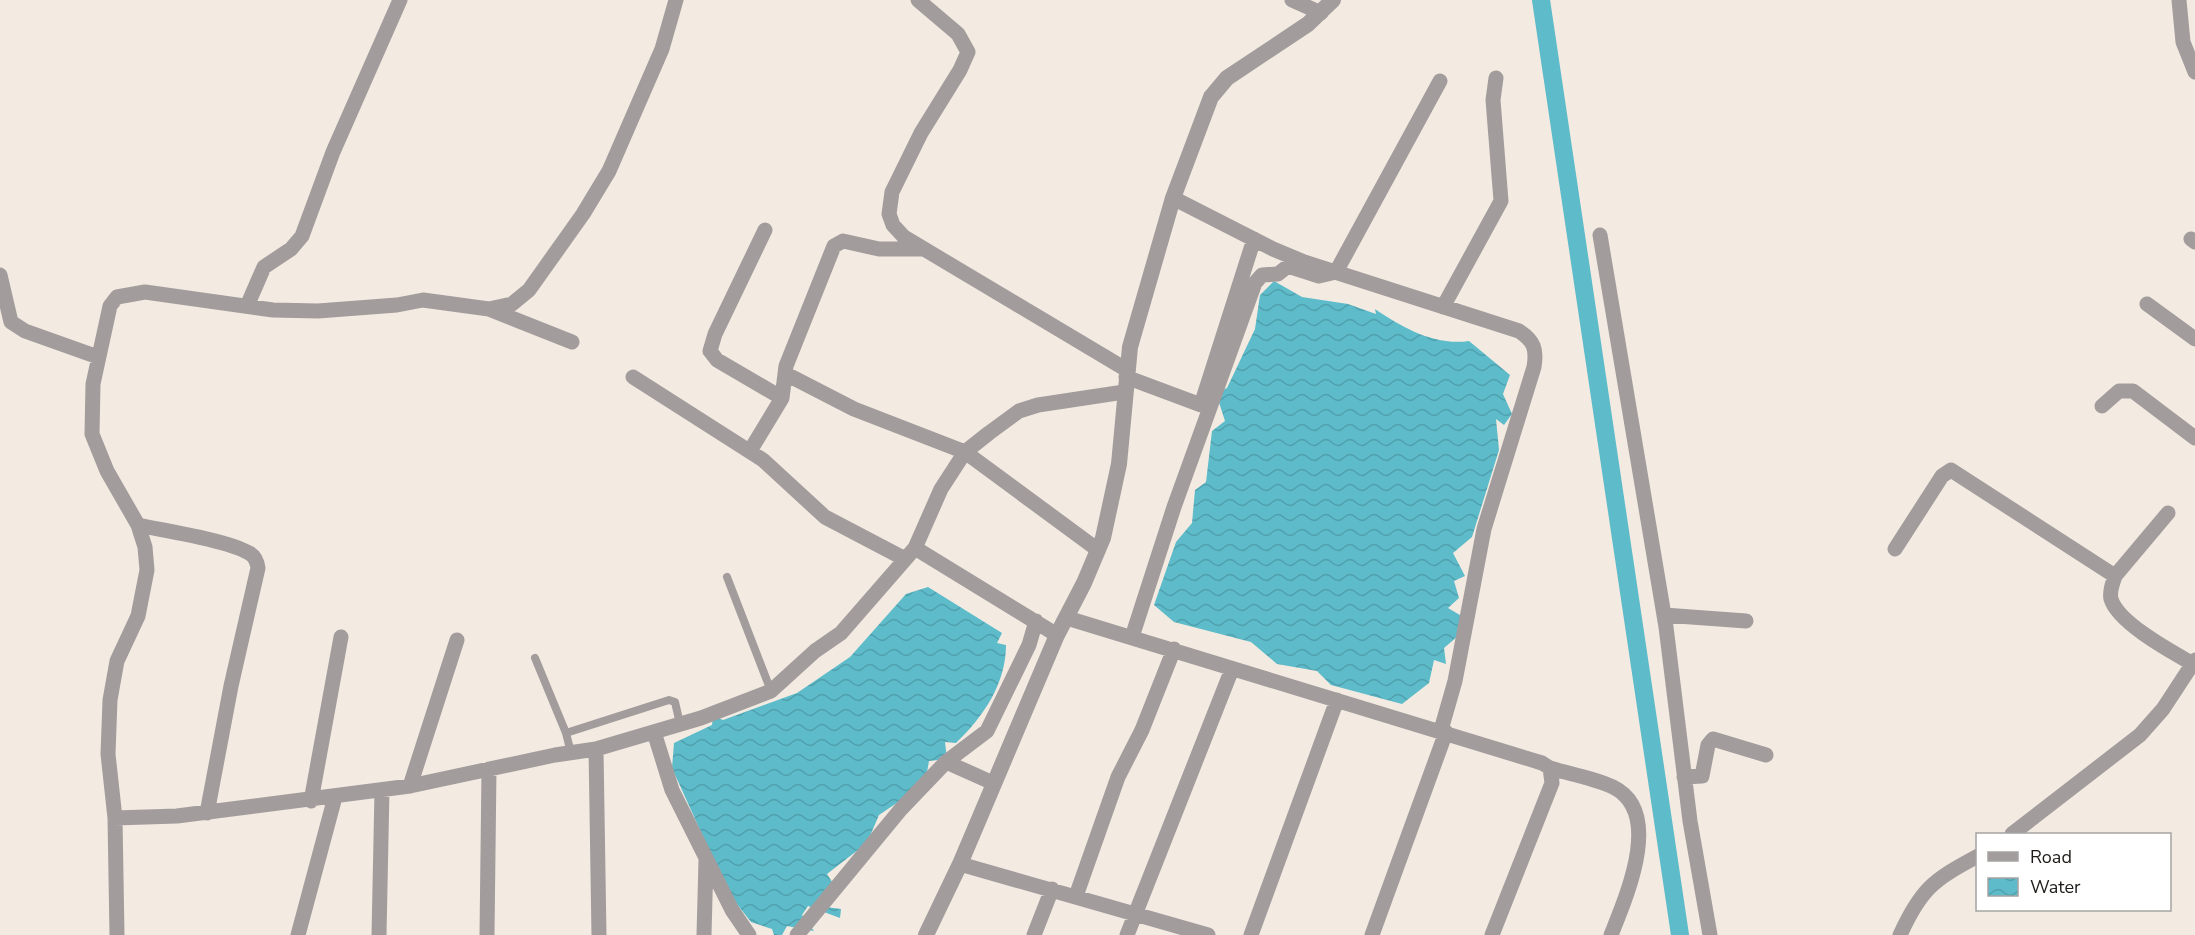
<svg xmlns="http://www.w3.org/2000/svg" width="2195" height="935" viewBox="0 0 2195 935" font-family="'Nunito Sans',sans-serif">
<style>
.water{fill:url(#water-waves)}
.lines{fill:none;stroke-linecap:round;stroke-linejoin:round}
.canal{stroke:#5dbbca;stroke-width:18}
.service{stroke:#a39c9d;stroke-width:8}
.minor{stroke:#a39c9d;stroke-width:15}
.tertiary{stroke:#a39c9d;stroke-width:16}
</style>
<defs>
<pattern id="water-waves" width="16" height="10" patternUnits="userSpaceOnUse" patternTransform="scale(1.5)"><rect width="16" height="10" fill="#5dbbca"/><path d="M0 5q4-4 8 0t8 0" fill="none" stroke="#50a0ad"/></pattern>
</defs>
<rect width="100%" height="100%" fill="#f3ebe1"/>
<!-- water -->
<path class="water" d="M1274 281 1302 297 1348 304 1376 314 1375 309C1403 328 1435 346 1469 341L1510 375 1503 394 1512 414 1504 425 1496 419 1499 450 1472 537 1453 553 1465 576 1454 581 1459 598 1448 608 1465 618V630L1444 648 1446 664 1434 660 1429 683 1402 704 1331 685 1317 671 1277 664 1251 642 1174 622 1154 605 1176 542 1192 523 1195 490 1206 482 1212 431 1225 421 1216 393 1227 388 1255 329 1260 295Z
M928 587 1002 633 997 643 1006 645C1006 684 983 717 956 743L945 742 947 759 929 761 925 784 879 815 867 843 827 874 836 888 819 906 841 909 840 918 808 906 802 915 814 931 787 926 782 935H774L772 929 751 922 729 894 672 768 674 743 712 725 713 716 723 720 797 693 850 657 906 594Z"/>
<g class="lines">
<!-- canal -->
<path class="canal" d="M1541 0 1680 935"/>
<!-- service -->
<path class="service" d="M727 577 771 691
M535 658 566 733 669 700 675 702 680 724
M566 733 571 753"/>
<!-- minor -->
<path class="minor" d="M918 0 958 34 968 52 960 70 921 133 892 192 889 214 893 225 904 237 1127 370
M1292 0 1321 13
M2179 0 2183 42 2195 72
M1173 198 1273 249 1304 262 1519 331C1534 341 1537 349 1534 367L1484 529 1455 681 1441 730
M765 230 715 334 710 351 717 360 782 398
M1600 235 1666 627 1690 821 1710 935
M2191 239 2195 242
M0 275 11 322 25 331 98 357
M2147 304 2195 339
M247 306 264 267 291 249 302 236 333 152 400 0
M1443 307 1501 201 1493 100 1496 78
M489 309 572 342
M786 374 854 409 965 452 1098 550
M633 377 763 460 825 517 905 559
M1126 377 1201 405 1254 239
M2102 406 2119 391H2133L2195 438
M750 451 782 398 786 366 834 246 843 241 879 249H924
M2168 513 2115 576C2113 583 2109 591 2111 599 2118 623 2172 652 2193 664
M138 525C166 531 226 540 249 553 255 556 257 561 258 568L231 686 207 813
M1895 549 1942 476 1951 470 2115 576
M1664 615 1746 621
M1067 618 1542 763 1550 768 1552 783 1492 935
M1057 635 915 548 941 489 965 452 989 433 1019 411 1038 405 1124 392
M1132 637 1174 507 1255 283 1262 275 1278 274 1288 266 1319 276 1336 272 1440 81
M654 732 672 790 732 910 749 935
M596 749 599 935
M946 762 993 783
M1550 768C1570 774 1594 778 1613 787 1664 812 1626 897 1611 935
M1684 777 1702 776 1708 745 1713 739 1766 755
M410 786 457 640
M311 801 341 637
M115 818 177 816 410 786 555 755 596 749 701 718 771 691 815 651 841 633 915 548
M2012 834 2140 735 2163 709 2195 660
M960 864 1208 935
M1076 896 1118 777 1142 730 1174 649
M117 935 115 818 108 754 110 700 117 661 138 616 147 570 145 547 138 525 107 471 92 434 93 384 110 306 117 297 145 292 273 310 318 311 397 305 423 300 489 309 512 304 529 290 583 214 609 171 662 49 676 0
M298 935 335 797
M379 935 382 790
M487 935 489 769
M704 935 706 860
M797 935 901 809 946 762 987 731 1029 645 1036 621
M1034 935 1052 889
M1127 935 1232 669
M1251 935 1337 700
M1372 935 1446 732
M1900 935C1921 889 1933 880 1978 856"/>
<!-- tertiary -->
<path class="tertiary" d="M926 935 960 864 1057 635 1084 583 1103 538 1119 464 1130 347 1173 198 1211 97 1227 78 1308 24 1333 0"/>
</g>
<!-- legend -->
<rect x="1976" y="833" width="195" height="78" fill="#ffffff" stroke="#a5a4a2" stroke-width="1.5"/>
<rect x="1988" y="852" width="30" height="9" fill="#a39c9d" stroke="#a5a4a2" stroke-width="1.5"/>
<text x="2030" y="863" font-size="18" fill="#1d1b17">Road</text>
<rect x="1988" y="878" width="30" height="18" fill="url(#water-waves)" stroke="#a5a4a2" stroke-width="1.5"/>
<text x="2030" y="893" font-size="18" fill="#1d1b17">Water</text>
</svg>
